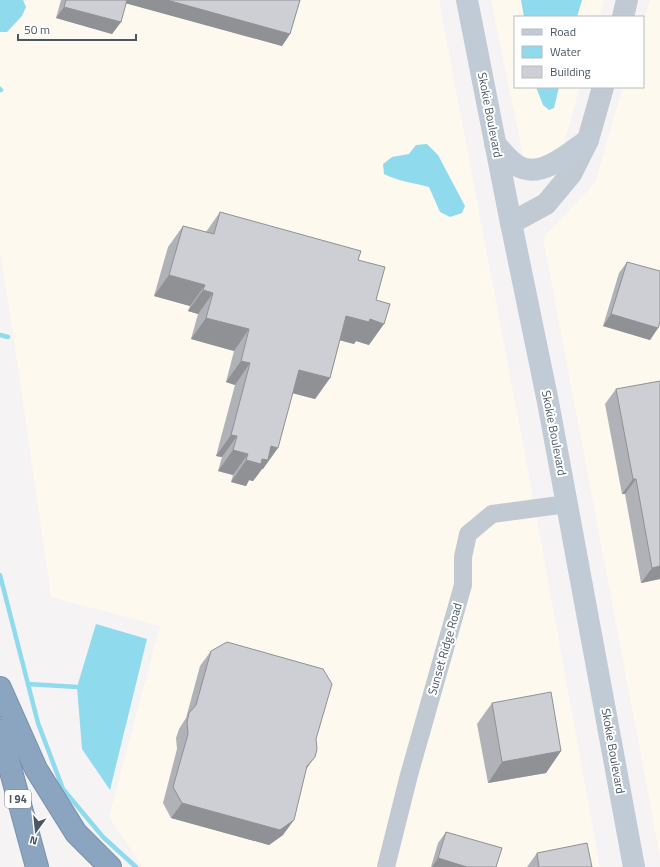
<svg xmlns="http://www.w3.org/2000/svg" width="660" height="867" viewBox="0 0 660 867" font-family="'Titillium Web',sans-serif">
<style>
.commercial{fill:#fdf9ef}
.water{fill:#90daee}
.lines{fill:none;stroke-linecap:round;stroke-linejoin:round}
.stream{stroke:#90daee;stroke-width:4.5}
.motorway-casing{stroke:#7690ad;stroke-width:24}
.minor{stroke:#c1cad2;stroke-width:18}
.tertiary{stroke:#c1cad2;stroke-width:22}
.secondary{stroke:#c1cbd6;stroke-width:22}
.motorway{stroke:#8ba5c1;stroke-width:22}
.wall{fill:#b0b2b7}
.shaded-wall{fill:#909195}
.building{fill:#cdcfd5;stroke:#909195}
.labels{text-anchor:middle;stroke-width:4;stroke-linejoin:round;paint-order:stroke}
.shield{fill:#fff;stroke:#808990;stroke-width:1}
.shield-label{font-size:11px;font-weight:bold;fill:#4a5661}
.street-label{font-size:12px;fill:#4a5661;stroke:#fff}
</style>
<rect width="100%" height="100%" fill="#f5f3f3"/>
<!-- commercial -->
<path class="commercial" d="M0 0H439L530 481 600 867H143L109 817 160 626 51 597 16 354 0 252Z
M491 0H604L599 17H515V87H580L562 150 525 166Z
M650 0H660V856L543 238 595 183 623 87H643V22Z"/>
<!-- water -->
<path class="water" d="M0 0H23L26 7 22 16 7 32H0Z
M521 0H582L577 17H524Z
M536 87H559L554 108 549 110 543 105Z
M427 144 438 155 465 206 462 213 450 217 440 212 429 187C414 183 398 181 384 174L383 164 392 157 409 154 416 145Z
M96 624 147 639 110 790 82 749 77 687Z"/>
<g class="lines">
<!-- stream -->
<path class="stream" d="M0 89 1 90
M0 335 8 337
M0 575 38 723 63 789 103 837 136 867
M28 684 77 687"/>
<!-- motorway casing -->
<g class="motorway-casing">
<path id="motorway" d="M0 688 36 769 76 833 110 867
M0 731 37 867"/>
</g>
<!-- minor -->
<path class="minor" d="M386 867 409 775 463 585V557L468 534 492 514 567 504"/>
<!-- tertiary -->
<path class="tertiary" d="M623 17 627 0
M511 223 546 204 571 174 588 140 603 87"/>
<!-- secondary -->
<path class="secondary" d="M467 0 511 223 548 402 634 867
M495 144C502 151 510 163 520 167 542 178 571 152 588 140"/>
<!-- motorway -->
<use href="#motorway" class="motorway"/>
</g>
<!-- wall -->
<path class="wall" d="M61 0H300L290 34 282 46 126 3 121 22 112 34 56 18Z
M220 212 358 260 376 300 369 345 356 341 354 344 340 340 330 378 315 399 293 393 263 469H262L253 481 249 480 246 486 231 482 233 475 218 471 222 457 216 456 235 385 226 382 234 351 191 339 198 314 188 311 190 306 154 296 168 247 183 226 206 232Z
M627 262 658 328 650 340 603 326 619 273Z
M616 389 660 579 641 583 625 494H622L605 404Z
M211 651 306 770 283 835 269 845 171 818 163 803 177 749 176 738 179 729 186 718 200 666Z
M492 703 561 751 546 773 488 783 477 724Z
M446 832 496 867H431L438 843Z
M537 853 592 867H527Z"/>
<!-- shaded-wall -->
<path class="shaded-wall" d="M122 0H167L290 34 282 46 121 2Z
M64 7 121 22 112 34 56 18Z
M169 275 205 285 190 306 154 296Z
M203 290 213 293 198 314 188 311Z
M611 314 658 328 650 340 603 326Z
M346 316 370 319 384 324 369 345 356 341 354 344 331 338Z
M206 318 249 329 234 351 191 339Z
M241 361 250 363 235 385 226 382Z
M299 370 330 378 315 399 284 391Z
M231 435 237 436 222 457 216 456Z
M271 446 278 448 263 469H262L253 481 249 480 246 486 231 482 246 460Z
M233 450 248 454 233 475 218 471Z
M633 479H636L625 494H622Z
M660 566V579L641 583 652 568Z
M561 751 546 773 488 783 502 762Z
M315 757 304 772 307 766Z
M182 803 294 820 283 835 269 845 171 818Z
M438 858 467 867H432Z"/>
<!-- building -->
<path class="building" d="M66 0H127L121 22 64 7Z
M167 0H300L290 34Z
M220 212 361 251 358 260 385 267 376 300 390 304 384 324 370 319 369 322 346 316 330 378 299 370 278 448 271 446 268 460 262 459 261 464 246 460 248 454 233 450 237 436 231 435 250 363 241 361 249 329 206 318 213 293 203 290 205 285 169 275 183 226 214 234Z
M627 262 660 271V322L658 328 611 314Z
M660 381V566L652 568 636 479H633L616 389Z
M227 642 323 669 332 684 316 739 317 749 315 757 307 766 294 820 280 830 182 803 173 787 188 734 187 722 189 713 196 705 211 651Z
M551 692 561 751 502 762 492 703Z
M446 832 502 848 496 867H467L438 858Z
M587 843 592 867H539L537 853Z"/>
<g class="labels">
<!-- shield labels -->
<rect class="shield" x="5" y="790" width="26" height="18" rx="3"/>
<g class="shield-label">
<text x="18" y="803">I 94</text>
</g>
<!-- street labels -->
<g class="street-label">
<text transform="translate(490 115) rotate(79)" y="4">Skokie Boulevard</text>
<text transform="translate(554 433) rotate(79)" y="4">Skokie Boulevard</text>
<text transform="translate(445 649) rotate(-74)" y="4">Sunset Ridge Road</text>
<text transform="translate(613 751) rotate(80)" y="4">Skokie Boulevard</text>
</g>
</g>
<!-- legend -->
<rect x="514" y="16" width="130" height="72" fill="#ffffff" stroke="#b7bbc0"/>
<rect x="522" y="29" width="20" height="6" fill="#c1cbd6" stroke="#b7bbc0"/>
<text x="550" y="36" font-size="12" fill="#4a5661">Road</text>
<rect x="522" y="46" width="20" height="12" fill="#90daee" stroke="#b7bbc0"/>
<text x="550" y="56" font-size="12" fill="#4a5661">Water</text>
<rect x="522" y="66" width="20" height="12" fill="#cdcfd5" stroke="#b7bbc0"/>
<text x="550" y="76" font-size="12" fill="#4a5661">Building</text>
<!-- north arrow -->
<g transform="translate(36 831) rotate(195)" stroke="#ffffff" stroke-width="3" paint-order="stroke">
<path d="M0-3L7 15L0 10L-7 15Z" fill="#4a5661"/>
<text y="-6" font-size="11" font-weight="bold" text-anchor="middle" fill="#4a5661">N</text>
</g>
<!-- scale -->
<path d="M18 34v6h118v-6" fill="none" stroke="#4a5661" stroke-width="2"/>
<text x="24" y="34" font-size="12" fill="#4a5661" stroke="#ffffff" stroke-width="3" paint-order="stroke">50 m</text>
</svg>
